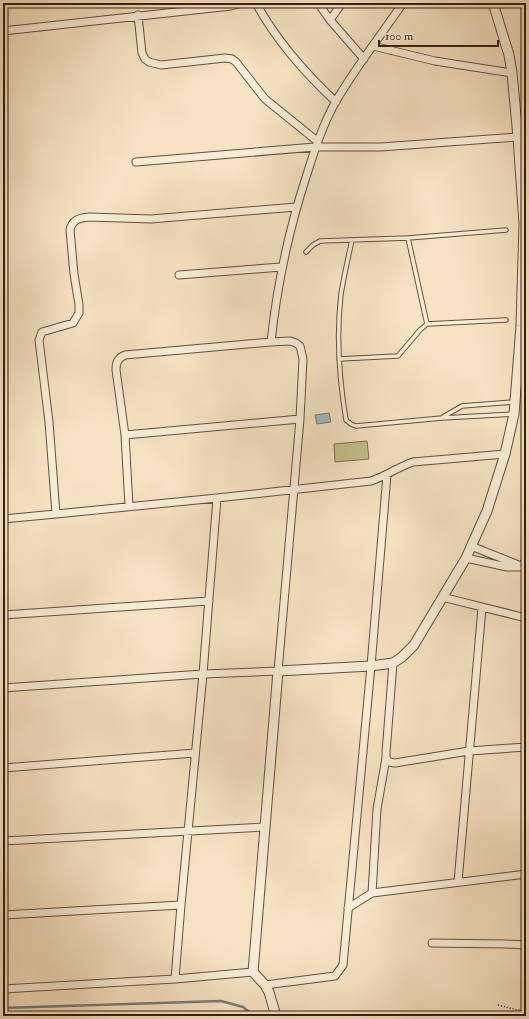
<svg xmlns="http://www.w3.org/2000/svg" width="529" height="1019" viewBox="0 0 529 1019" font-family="'IM FELL Double Pica',serif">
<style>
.green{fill:#c2c290;stroke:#7c7050}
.water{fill:#a2bbbe;stroke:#767c79}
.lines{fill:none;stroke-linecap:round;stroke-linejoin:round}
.stream{stroke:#767c79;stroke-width:2.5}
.service-casing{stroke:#654f3e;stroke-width:5.5}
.minor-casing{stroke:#654f3e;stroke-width:9}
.tertiary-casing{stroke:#654f3e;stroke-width:11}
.path{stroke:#351e11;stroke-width:1.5;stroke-dasharray:1 2;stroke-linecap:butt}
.service{stroke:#f9edd8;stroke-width:3.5}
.minor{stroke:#f9edd8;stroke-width:7}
.tertiary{stroke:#f9edd8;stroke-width:9}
</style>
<rect width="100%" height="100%" fill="#f6e3c3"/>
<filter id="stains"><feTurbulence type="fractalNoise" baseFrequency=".005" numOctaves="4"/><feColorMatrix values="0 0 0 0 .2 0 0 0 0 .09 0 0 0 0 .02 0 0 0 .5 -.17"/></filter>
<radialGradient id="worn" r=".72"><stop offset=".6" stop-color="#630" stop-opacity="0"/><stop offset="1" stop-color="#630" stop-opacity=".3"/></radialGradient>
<!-- green -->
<path class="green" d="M367 441 369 459 335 462 334 444Z"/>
<!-- water -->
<path class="water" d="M329 413 331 422 317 424 315 415Z"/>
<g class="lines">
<!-- stream -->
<path class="stream" d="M3 1008 221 1001 243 1007 254 1016"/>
<!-- service casing -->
<g class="service-casing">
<path id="service" d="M408 238 427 324
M352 240C348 258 344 276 341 294 336 336 339 378 346 420L351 424 356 426 442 418 513 414
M306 252 313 245 320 241 408 238 506 230
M339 359 398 356 420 330 427 324 506 320
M443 417 462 406 514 402"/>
</g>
<!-- minor casing -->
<g class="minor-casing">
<path id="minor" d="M256 3C276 40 305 73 336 102
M318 3 330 20 364 59
M138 15 142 53 145 59 149 62 161 65 225 58 232 59 236 62 265 99 317 141
M330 20 342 3
M3 31 231 6 242 3
M373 46 435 61 512 73
M136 162 315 147H381L518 137
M296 207 151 219 89 217C79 218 72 220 70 230L74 274 79 305V313L73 323 42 332 39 340 49 422 56 514 217 498 371 481C386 476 398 467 413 462L505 454
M179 275 281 267
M125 435 300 419
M129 506 125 435 116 370C116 362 118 358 125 355L271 342
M3 519 56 514
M471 546 526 568
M466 558 507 567H522
M522 567 526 559
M442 597 526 618
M3 615 209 601
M393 663 386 753V758L389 762 395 763 469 751 526 747
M3 688 203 674 278 671 300 419 303 359 300 346 296 343 290 341 271 342C277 285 289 229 307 174 315 149 323 124 336 101 356 67 381 35 403 3
M386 758 377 809 372 893 526 874
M3 768 195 753
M3 841 265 827
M458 882 482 608
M348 908 372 893
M3 915 181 905
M432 943 506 944 526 945
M175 979 181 905 203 674 217 498
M265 985 335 976 343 965 371 666 387 475
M3 989 175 979 253 972"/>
</g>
<!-- tertiary casing -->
<g class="tertiary-casing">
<path id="tertiary" d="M276 1016 269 992 265 985 253 972 278 671 371 666 393 663 402 657 414 645 466 558 487 511 505 454 514 414 521 326 524 224 518 137 512 73 509 55 493 3"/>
</g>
<!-- path -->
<path class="path" d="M498 1005 526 1012"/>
<!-- service -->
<use href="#service" class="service"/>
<!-- minor -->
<use href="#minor" class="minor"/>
<!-- tertiary -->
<use href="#tertiary" class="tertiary"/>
</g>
<!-- margin -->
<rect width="529" height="1019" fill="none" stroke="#f6e3c3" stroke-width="16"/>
<rect x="4" y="4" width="521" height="1011" fill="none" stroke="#351e11" stroke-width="2"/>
<rect x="8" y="8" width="513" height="1003" fill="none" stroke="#351e11"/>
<!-- scale -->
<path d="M379 40v6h119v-6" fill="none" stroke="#351e11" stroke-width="2"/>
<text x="385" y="40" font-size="12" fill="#351e11" stroke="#f9edd8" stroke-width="3" paint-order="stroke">100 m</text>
<rect width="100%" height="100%" filter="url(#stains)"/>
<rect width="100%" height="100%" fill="url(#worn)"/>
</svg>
